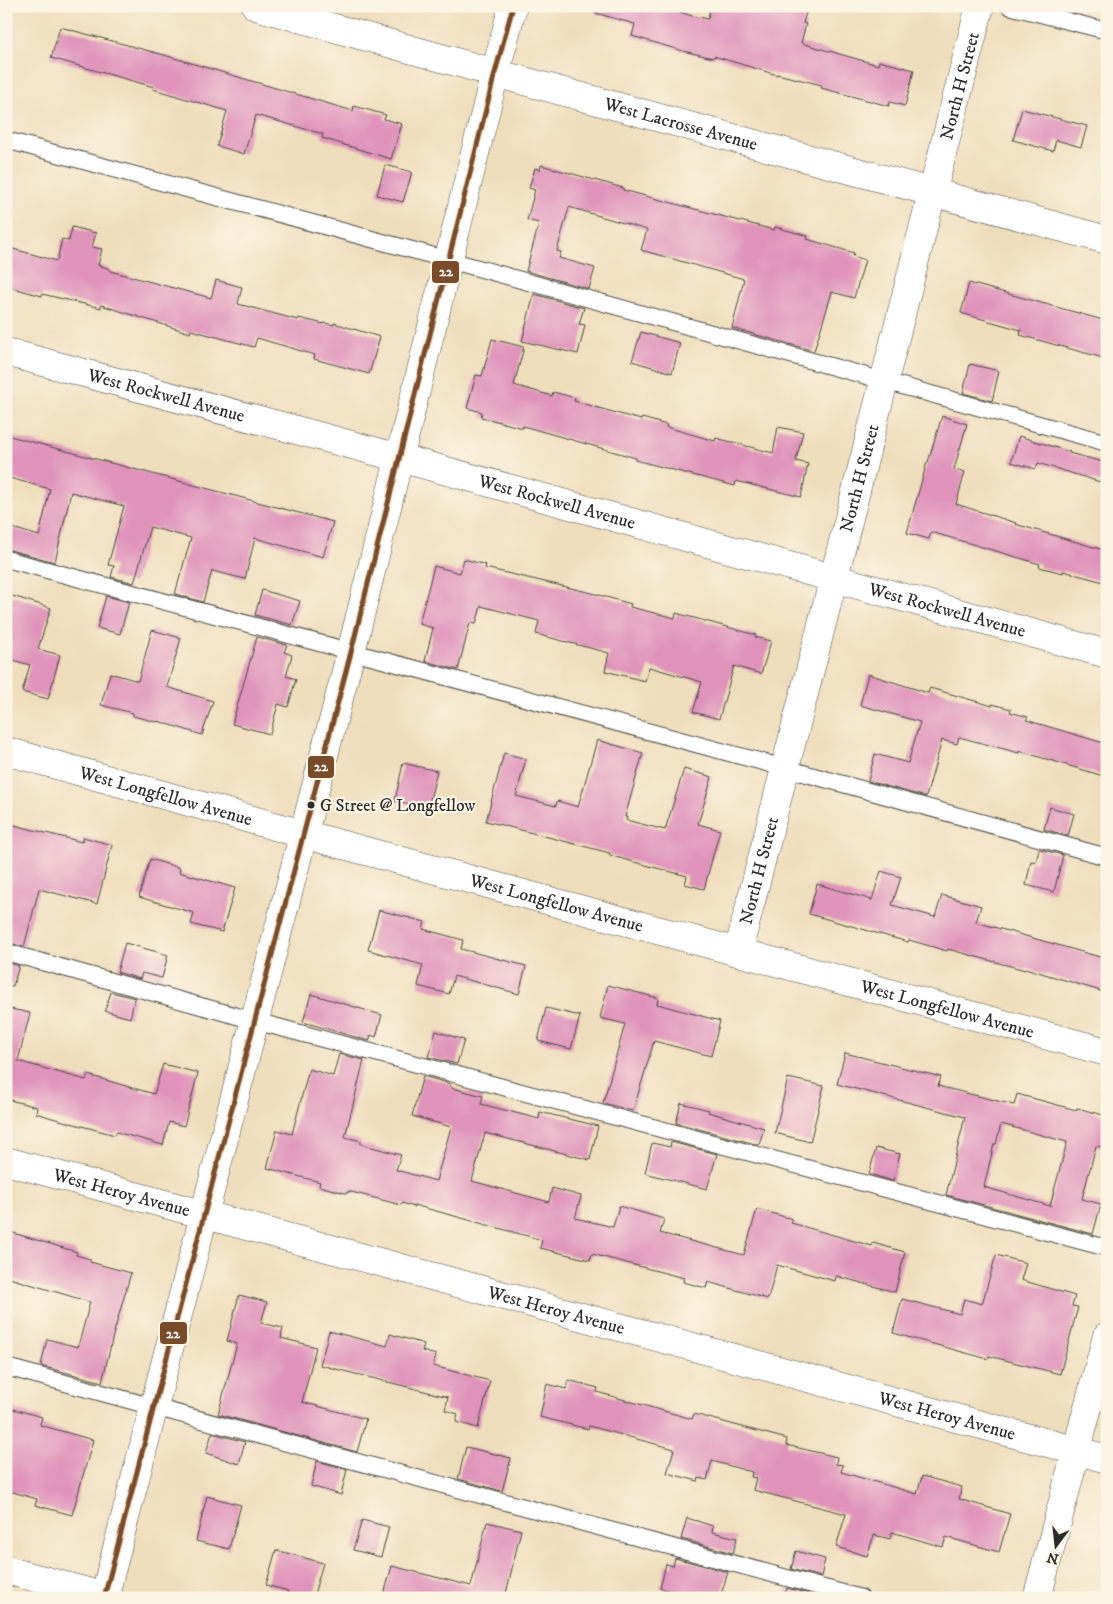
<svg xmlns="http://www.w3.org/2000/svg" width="1113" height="1604" viewBox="0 0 1113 1604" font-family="'IM FELL DW Pica',serif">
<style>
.building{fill:#e094bb;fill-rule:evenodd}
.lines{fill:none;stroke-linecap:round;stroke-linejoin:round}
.lane-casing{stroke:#484641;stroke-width:18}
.street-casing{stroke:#484641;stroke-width:29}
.lane{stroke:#fff;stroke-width:16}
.street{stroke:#fff;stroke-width:28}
.bus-1-casing{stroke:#fcf5e5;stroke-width:9}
.bus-1{stroke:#7a4b2a;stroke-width:5}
.bus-dot{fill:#2b2b2b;stroke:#fcf5e5;stroke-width:2}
.labels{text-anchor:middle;stroke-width:4.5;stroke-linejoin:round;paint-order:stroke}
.bus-label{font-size:17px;fill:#2b2b2b;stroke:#fcf5e5;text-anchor:start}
.street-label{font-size:18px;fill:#2b2b2b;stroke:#fcf5e5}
.line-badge{stroke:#fcf5e5;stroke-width:2}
.badge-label{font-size:14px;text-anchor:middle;font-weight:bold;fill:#fff}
</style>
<rect width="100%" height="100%" fill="#fcf5e5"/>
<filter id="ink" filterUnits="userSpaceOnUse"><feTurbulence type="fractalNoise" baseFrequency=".02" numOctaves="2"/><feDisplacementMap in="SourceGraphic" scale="10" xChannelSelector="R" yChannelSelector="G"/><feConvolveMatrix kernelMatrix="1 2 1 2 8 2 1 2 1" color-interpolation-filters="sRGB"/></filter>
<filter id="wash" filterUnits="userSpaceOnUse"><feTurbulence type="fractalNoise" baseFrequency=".0096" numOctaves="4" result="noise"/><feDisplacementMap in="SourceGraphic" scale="20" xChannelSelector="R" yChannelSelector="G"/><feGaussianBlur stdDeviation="1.12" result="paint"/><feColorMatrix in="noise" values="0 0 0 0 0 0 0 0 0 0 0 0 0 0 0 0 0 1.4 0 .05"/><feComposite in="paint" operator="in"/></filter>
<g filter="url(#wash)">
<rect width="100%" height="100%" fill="#efdebc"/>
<g id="blocks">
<!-- building -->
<path class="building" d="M596 6H660L699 18V17L708 19 710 6H808L803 23 806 24 801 43 878 65 879 61 914 70 905 106 890 102 889 106 821 88 822 85 777 74V75L714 56 713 58 683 51 632 36 635 24 595 13Z
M60 27 164 55 353 111 354 106 386 115 384 119 402 124 391 159 322 138 323 134 256 115 244 154 217 146 227 111 153 89 154 87 51 58Z
M1022 109 1087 126 1081 147 1056 140 1053 151 1013 140Z
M385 165 412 172 403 202 377 195Z
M541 165 623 188V190L774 230 775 227 808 236 807 239 854 253 853 256 865 260 854 298 832 292 814 351 732 328 744 279 641 250 647 230 569 207 557 251 561 252 559 258 595 268 589 289 526 271 539 223 527 220 535 190 529 188 535 168 540 170Z
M72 227 96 233 92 247 102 249 98 265 110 269V271L211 298 216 280 242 287 238 304 298 320 299 318 324 324V323L334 325V323L380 337 369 374 314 359 315 355 257 338 254 347 191 330 190 333 101 305V308L42 294V296L6 286V247L57 261 62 239 69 241Z
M969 283 1107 321V359L1020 335 1021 330 961 313Z
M534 294 584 308 579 324 585 325 578 354 522 341Z
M641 332 680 343 672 373 632 361Z
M492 339 524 347 514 385 552 396 553 392 575 398 574 401 641 420 642 418 667 425 666 427 715 441 716 438 773 453 778 427 803 432 796 461 808 464 801 497 736 481 735 486 635 460 636 458 523 426V428L481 417 482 412 467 408 476 375 482 376Z
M970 364 999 371 992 401 963 393Z
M942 416 967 424 954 469 965 472 956 504 1016 523 1015 524 1107 551V583L1063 571V573L1039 567 1040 564 931 532 929 539 907 533 927 462H928Z
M6 435 333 522 323 557 255 538 245 579 212 571 203 602 175 594 191 538 150 527 134 583 111 577 114 566 108 565 124 506 71 492 55 562 6 549V526L39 536 50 489 6 477Z
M1019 436 1070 452 1069 453 1107 463V484L1038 463 1036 469 1011 462Z
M464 559 486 565 485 568 592 593 631 604 630 607 675 618 676 613 756 635 755 637 771 641 761 674 734 666 719 719 693 712 702 682 649 667 645 681 605 671 609 653 536 634 539 621 481 606 476 624 470 623 458 670 425 661 433 628 419 624 434 566 460 573Z
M262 590 300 601 292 625 255 615Z
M6 594 51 608 38 649 60 655 48 699 22 692 30 665 6 658Z
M106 596 129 602 120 634 97 628Z
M152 630 181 638 167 687 213 701 202 735 158 721 157 722 133 716V713L101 705 110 673 138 681Z
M257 637 287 645 284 652 292 655 286 676 296 679 288 707 278 704 270 734 232 724Z
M868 674 928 693 930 688 989 705 992 706V704L1011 709 1010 712 1028 717 1026 720 1107 744V777L1019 751V753L959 737 957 744 942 740 926 797 868 781 875 754 908 763 920 722 860 705Z
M597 740 643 753 625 817H627L626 820 665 830 684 769 712 777 698 824 720 830 704 889 685 884 687 876 623 859 609 855 610 853 486 821 504 753 526 759 516 796 556 806 557 801 578 807Z
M403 763 437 771 428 808 395 801Z
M1050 807 1074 814 1068 836 1044 829Z
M6 823 82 842 83 837 112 845 97 904 39 889 24 947 6 942Z
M1039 849 1063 855 1054 892 1026 885 1031 861 1036 862Z
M150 859 180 868 179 872 235 888 222 932 191 924 194 913 139 897Z
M881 871 901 877 892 905 935 917 942 895 981 906 976 922 1107 959V993L1025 968V970L966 954 948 949 947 951 909 940 908 942 809 914 817 884 872 900Z
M379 910 425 922 423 929 463 940 461 949 526 966 519 994 454 976 449 994 418 986 423 965 368 950Z
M125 943 168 955 162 978 142 973 140 979 117 972Z
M6 962 19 966 13 986 6 985Z
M608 985 658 998 657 1004 720 1021 711 1056 654 1041 633 1111 603 1103 625 1024 600 1018Z
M111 992 135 998 130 1018 105 1011Z
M311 994 382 1015 376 1037 371 1035 369 1041 303 1022Z
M6 1008 30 1013 18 1061 86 1080 88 1075 154 1094 163 1064 198 1073 184 1126 169 1122 163 1145 116 1132 115 1135 52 1118 36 1113 37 1107 6 1099Z
M546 1008 580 1016 571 1049 538 1041Z
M436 1031 464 1040 457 1064 428 1057Z
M845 1053 941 1077 938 1086 1014 1105 1017 1094 1076 1110 1077 1108 1107 1116V1148L1096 1146 1082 1199 1101 1204 1093 1234 946 1195 965 1117 837 1084ZM1001 1124 1067 1142 1050 1206 984 1187 994 1144H996Z
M339 1054 364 1060 345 1137 361 1141V1144L401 1155 396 1170 436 1181 451 1127 412 1116 423 1076 451 1084 450 1087 452 1088 483 1096 481 1104 539 1119 540 1112 598 1126 590 1160 485 1133 472 1181 549 1202 552 1188 581 1196 575 1218 613 1227 619 1206 664 1219 660 1233 744 1255 757 1209 792 1219 791 1223 872 1246 873 1243 905 1252 895 1292 836 1276 835 1281 777 1265 768 1299 708 1282 706 1288 683 1282 684 1278 592 1254 590 1260 540 1248 542 1240 414 1205V1207L402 1203 401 1205 348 1191V1193H345L319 1186 320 1182 267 1168 277 1130 292 1134 309 1069 333 1076Z
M788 1078 824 1086 810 1142 775 1133Z
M681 1103 709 1110 708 1112 764 1128 759 1145 676 1123Z
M671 1142 717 1154 707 1189 645 1173 652 1143 670 1147Z
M876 1148 900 1154 893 1181 869 1174Z
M10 1232 77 1252 76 1255 90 1259V1262L131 1273 114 1332 102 1382 41 1366 47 1339 78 1347 90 1302 6 1277V1233L10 1235Z
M996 1255 1026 1263 1021 1280 1075 1296 1072 1306 1078 1307 1060 1374 989 1356 988 1359 893 1333 902 1299 960 1314 964 1299 982 1304Z
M239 1295 267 1302 261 1323 283 1328 281 1338 316 1347 302 1402 366 1419 357 1452 218 1414 237 1344 227 1341Z
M329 1331 387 1346 390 1334 424 1344 422 1351 436 1355 433 1366 490 1381 478 1428 456 1422 458 1414 445 1410 448 1397 320 1365Z
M568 1380 598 1388 597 1392 692 1419 694 1414 787 1439 786 1445 837 1457 836 1464 843 1465 841 1472 917 1494 922 1476 962 1487 959 1499 1010 1514 999 1552 946 1537 943 1547 892 1532 890 1539 874 1535 867 1556 836 1547 846 1514 753 1490 756 1478 751 1477 752 1472 712 1461 707 1480 699 1478 698 1481 667 1473 674 1449 589 1426 588 1429 540 1417 547 1384 566 1389Z
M6 1407 42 1417 40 1425 93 1440 72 1515 35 1505 37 1499 6 1490Z
M212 1433 245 1442 239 1464 206 1453Z
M466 1447 511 1458 502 1491 458 1479Z
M317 1461 347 1469 341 1495 311 1486Z
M207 1496 241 1505 229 1549 196 1541Z
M687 1518 713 1526 712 1532 737 1538 733 1553 681 1539Z
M362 1520 389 1527 381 1557 353 1550Z
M487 1522 521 1530 505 1598H383L392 1566 471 1586Z
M276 1550 323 1563 313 1598H285L288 1591 266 1585Z
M796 1551 825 1559 821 1577 791 1569Z
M675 1558 728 1572 720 1598H699L660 1588 666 1564 673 1566Z
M787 1588 816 1596 815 1598H784Z"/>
</g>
</g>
<g filter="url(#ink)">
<use href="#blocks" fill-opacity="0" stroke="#484641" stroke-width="1"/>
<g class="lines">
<!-- lane casing -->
<g class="lane-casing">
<path id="lane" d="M1009 6 1107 31
M6 140 449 260 1107 443
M6 559 785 768 1107 857
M6 952 255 1021 1107 1248
M6 1367 861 1598"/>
</g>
<!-- street casing -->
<g class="street-casing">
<g id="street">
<path id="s1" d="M256 6 495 73 1107 240"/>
<path id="s2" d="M6 352 400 458 1107 654"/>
<path id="s3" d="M6 751 303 834 1107 1052"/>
<path id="s4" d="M738 952 980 6"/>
<path id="s5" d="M6 1161 1107 1459"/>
<path d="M6 1570 110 1598"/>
<path d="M104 1598 351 652 495 73 513 6"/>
<path d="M1037 1598 1107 1336"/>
</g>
</g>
<!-- lane -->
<use href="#lane" class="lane"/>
<!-- street -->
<use href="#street" class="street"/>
<!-- bus-1 casing -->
<g class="bus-1-casing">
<path id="bus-1" d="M104 1598 351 652 495 73 513 6"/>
</g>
<!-- bus-1 -->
<use href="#bus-1" class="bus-1"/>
</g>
</g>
<!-- markers -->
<circle class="bus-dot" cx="311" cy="805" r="4.5"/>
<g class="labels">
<!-- bus labels -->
<g class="bus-label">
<text x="320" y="811">G Street @ Longfellow</text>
</g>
<!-- street labels -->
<g class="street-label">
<text dy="6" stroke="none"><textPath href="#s4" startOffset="894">North H Street</textPath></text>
<text dy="6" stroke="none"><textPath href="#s1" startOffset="441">West Lacrosse Avenue</textPath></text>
<text dy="6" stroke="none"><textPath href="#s2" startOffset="166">West Rockwell Avenue</textPath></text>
<text dy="6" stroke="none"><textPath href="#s4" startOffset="489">North H Street</textPath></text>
<text dy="6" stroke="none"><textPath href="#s2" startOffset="571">West Rockwell Avenue</textPath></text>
<text dy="6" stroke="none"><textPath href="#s2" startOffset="976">West Rockwell Avenue</textPath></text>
<text dy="6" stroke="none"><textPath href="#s3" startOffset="166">West Longfellow Avenue</textPath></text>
<text dy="6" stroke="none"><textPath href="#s4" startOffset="84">North H Street</textPath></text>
<text dy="6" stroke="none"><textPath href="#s3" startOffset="571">West Longfellow Avenue</textPath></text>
<text dy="6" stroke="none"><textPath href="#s3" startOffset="976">West Longfellow Avenue</textPath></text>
<text dy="6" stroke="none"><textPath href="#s5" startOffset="120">West Heroy Avenue</textPath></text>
<text dy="6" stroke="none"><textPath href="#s5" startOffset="570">West Heroy Avenue</textPath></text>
<text dy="6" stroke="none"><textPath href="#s5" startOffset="975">West Heroy Avenue</textPath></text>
</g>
</g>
<g class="line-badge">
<rect x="431" y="260" width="29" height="24" rx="5" fill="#7a4b2a"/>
<rect x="307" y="755" width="28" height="24" rx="5" fill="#7a4b2a"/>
<rect x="159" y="1321" width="29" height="24" rx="5" fill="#7a4b2a"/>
</g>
<g class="badge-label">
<text x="446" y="276">22</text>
<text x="321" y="771">22</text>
<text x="173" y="1338">22</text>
</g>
<!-- margin -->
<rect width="1113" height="1604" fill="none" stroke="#fcf5e5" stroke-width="25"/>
<!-- north arrow -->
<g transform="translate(1056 1546) rotate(195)" stroke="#fcf5e5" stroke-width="4" paint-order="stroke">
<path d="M0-4L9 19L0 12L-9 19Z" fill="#2b2b2b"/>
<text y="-8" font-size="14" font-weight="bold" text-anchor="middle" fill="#2b2b2b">N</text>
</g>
</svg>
